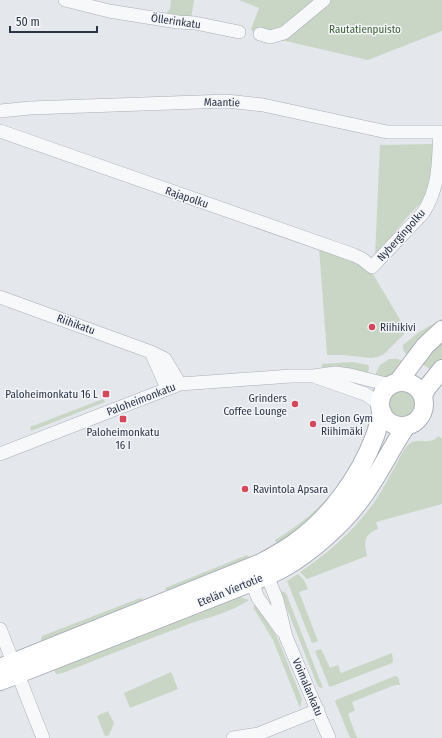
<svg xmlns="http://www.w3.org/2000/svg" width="442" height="738" viewBox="0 0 442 738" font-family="'Fira Sans Condensed',sans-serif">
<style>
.green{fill:#c9d6c5}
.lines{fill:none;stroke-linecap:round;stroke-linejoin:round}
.street-casing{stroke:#a9aeb7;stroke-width:14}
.secondary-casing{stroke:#a9aeb7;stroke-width:20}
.street{stroke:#f7f8fa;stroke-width:13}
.secondary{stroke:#fff;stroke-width:18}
.poi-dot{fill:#d1495b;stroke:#f4f6f9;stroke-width:1.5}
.labels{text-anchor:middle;stroke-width:3;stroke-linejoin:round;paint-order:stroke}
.street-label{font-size:11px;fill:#2b3445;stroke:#f4f6f9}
.park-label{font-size:11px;fill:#3f6138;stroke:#f4f6f9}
.poi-label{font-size:11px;fill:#2b3445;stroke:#f4f6f9;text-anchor:start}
</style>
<rect width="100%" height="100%" fill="#e4e7ec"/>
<!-- green -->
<path class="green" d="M171 0H194L191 20 163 16 170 9Z
M239 0H442V31L368 60 281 40 256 36 251 29 259 8Z
M432 144V172L425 199 408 216 375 257 380 145Z
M319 247 361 263 373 274 402 323 404 334 384 354 378 357 371 358 343 355H327Z
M442 319V323L410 359 403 350V345L419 332Z
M442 335V360L434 371 418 362Z
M389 359H398L407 363C396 375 392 379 375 375L380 365Z
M352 362 368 365 369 367 368 374 344 369 322 367V364Z
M389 403a13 13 0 1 1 26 0a13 13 0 1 1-26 0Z
M103 399 105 402 31 431 30 427Z
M438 436 442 438V504L376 522 378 529C363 535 364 542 367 556L307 579 300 572C330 552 357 528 377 498 385 486 391 473 398 461 401 455 404 449 408 445 417 435 430 447 438 436Z
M370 437 336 496 279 547 275 540C301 524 324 506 341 481 352 466 358 450 370 437Z
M247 555 249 557 250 561 170 592 166 590 165 588Z
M298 574 304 580 308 589 299 592 318 641 312 643 287 581Z
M282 591 286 593 323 688 319 687 317 684 283 599 281 592Z
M231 597H240L249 600C228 614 207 617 184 626 143 641 103 657 63 673L57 674 55 673 53 667Z
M140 598 143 599 138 607 43 645 41 639 42 636Z
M256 604 277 637 302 699 300 708 273 640 254 609V606Z
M321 649 330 668 338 665 341 673 392 653 393 661 392 663 330 687 329 686 315 651Z
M171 672 178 689 130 708 124 693Z
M395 676 398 677 400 685H395L352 702 355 710 348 714 357 738H350L335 701 336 700Z
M108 711 114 723 109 735 105 736 97 716Z"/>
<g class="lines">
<!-- street casing -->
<g class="street-casing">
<path id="street" d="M65 0 109 11 178 22 195 23 239 32
M260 34 270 37 284 33 324 0
M0 111 30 108 227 101 263 105 387 132H442
M0 131 354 255 362 259 372 267 423 213C440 187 438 162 440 132
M0 297 151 352 165 359 180 384
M151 352 167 388
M316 377 365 394 380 404
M0 454 180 384 291 376H313L335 373 350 375 390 385
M264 568 277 600 286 637 329 738
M255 575 252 582 258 598 282 631
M0 629 43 738
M233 738 258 734 318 710"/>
</g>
<!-- secondary casing -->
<g class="secondary-casing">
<path id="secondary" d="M380 404a22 22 0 1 1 44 0a22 22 0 1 1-44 0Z
M398 382 425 346 442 330
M423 396 426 389 442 369
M0 668 261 563C272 557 283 551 293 544 330 518 359 478 375 436 378 428 379 420 382 412
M0 681 252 582C263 577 275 573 285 567 311 552 343 524 361 499 378 476 390 450 406 426"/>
</g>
<!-- street -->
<use href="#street" class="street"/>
<!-- secondary -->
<use href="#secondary" class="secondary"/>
</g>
<!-- markers -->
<g class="poi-dot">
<circle cx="372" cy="327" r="4"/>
<rect x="102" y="390" width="8" height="8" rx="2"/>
<circle cx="295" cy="404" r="4"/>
<rect x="119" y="415" width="8" height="8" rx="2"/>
<circle cx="313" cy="424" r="4"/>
<circle cx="245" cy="489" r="4"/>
</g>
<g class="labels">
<!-- street labels -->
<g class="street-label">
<text transform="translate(176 21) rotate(8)" y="4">Öllerinkatu</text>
<text transform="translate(222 102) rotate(1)" y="4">Maantie</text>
<text transform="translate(187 197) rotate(19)" y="4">Rajapolku</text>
<text transform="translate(401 235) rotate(-48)" y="4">Nyberginpolku</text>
<text transform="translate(76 324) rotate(20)" y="4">Riihikatu</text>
<text transform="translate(141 399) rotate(-21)" y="4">Paloheimonkatu</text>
<text transform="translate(230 590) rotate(-22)" y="4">Etelän Viertotie</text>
<text transform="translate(308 687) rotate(67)" y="4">Voimalankatu</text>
</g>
<!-- park labels -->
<g class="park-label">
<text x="365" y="33">Rautatienpuisto</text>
</g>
<!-- poi labels -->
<g class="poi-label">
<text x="380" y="331">Riihikivi</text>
<text x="98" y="398" text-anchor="end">Paloheimonkatu 16 L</text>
<text x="287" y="402" text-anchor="end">Grinders<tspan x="287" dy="13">Coffee Lounge</tspan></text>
<text x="321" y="422">Legion Gym<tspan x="321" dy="13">Riihimäki</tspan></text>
<text x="123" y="436" text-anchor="middle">Paloheimonkatu<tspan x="123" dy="13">16 I</tspan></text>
<text x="253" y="493">Ravintola Apsara</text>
</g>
</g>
<!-- scale -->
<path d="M10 26v6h87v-6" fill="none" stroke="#2b3445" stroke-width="2"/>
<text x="16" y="26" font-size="12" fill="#2b3445" stroke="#f4f6f9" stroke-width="3" paint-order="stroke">50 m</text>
</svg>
